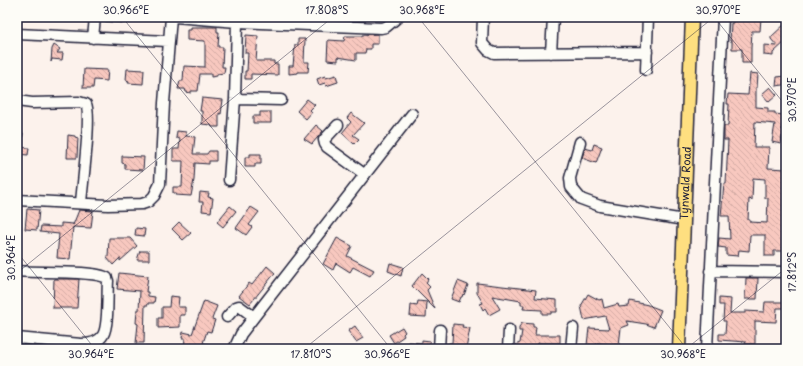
<svg xmlns="http://www.w3.org/2000/svg" width="803" height="366" viewBox="0 0 803 366" font-family="'Playpen Sans',sans-serif">
<style>
.building{fill:url(#building-back-hatch);stroke:#22223b;fill-rule:evenodd}
.lines{fill:none;stroke-linecap:round;stroke-linejoin:round}
.minor-casing{stroke:#22223b;stroke-width:13}
.major-casing{stroke:#22223b;stroke-width:15}
.minor{stroke:#fdfcf7;stroke-width:10}
.major{stroke:#fedf80;stroke-width:12}
.ticks{fill:none;stroke:#22223b;stroke-width:1;stroke-opacity:0.45}
.labels{text-anchor:middle;stroke-width:3.5;stroke-linejoin:round;paint-order:stroke}
.street-label{font-size:11px;fill:#22223b;stroke:#fdfcf7}
.neatline{fill:none;stroke:#22223b;stroke-width:1.5}
.ticks-label{font-size:10px;text-anchor:middle;fill:#22223b}
</style>
<defs>
<pattern id="building-back-hatch" width="6" height="6" patternUnits="userSpaceOnUse"><rect width="6" height="6" fill="#f8c8bf"/><path d="M-1 5l2 2M0 0l6 6M5-1l2 2" fill="none" stroke="#d4aca5"/></pattern>
</defs>
<rect width="100%" height="100%" fill="#fcf2ec"/>
<filter id="ink" filterUnits="userSpaceOnUse"><feTurbulence type="fractalNoise" baseFrequency=".025" numOctaves="2"/><feDisplacementMap in="SourceGraphic" scale="8" xChannelSelector="R" yChannelSelector="G"/><feConvolveMatrix kernelMatrix="1 2 1 2 8 2 1 2 1" color-interpolation-filters="sRGB"/></filter>
<g filter="url(#ink)">
<!-- building -->
<path class="building" d="M101 17H124V23L101 21Z
M752 17 761 18 760 31H752L751 48V63H742V49H732V41H730L731 23H733V19L751 20Z
M786 23V41L773 53V56L764 55V45L777 46 771 39V37Z
M191 27H217V32H219L218 47H223L222 67H225L224 73 217 74V76L211 77V74H200L198 91H191V93L186 92 185 89H178L180 81H183L184 66 205 67V41L187 40V30H191Z
M378 34V44H371V49H366L365 53H356V60L338 57V61L327 60 328 40 344 41 345 36H362V35Z
M246 35 258 36 256 61H274V64H278V75L251 74V79H245V71H247L248 53H245Z
M298 39H305L304 62H309L308 72H298V73L289 74V66H293L295 45H298Z
M54 45 60 49 57 53H63L62 60 52 59 51 62 52 49Z
M84 69 108 70 107 81 94 80 93 88H83Z
M127 69 144 70 143 84 128 83 129 81 126 80Z
M750 73 758 74 757 88 756 87V107L768 108V112H775V114L783 115 782 130H786V138L782 136 781 144 772 142 775 124 755 122 754 147H769L768 168 786 169 785 251H774V256H765V235H750L749 251 739 250 738 256 726 255V248L718 247 719 238 730 239 729 216H721L724 184H726L728 140H724V126H728L729 104H727L728 94 748 95ZM753 178 765 179V198H768L767 223 750 222V220H748L749 199 752 200Z
M336 75 338 82 326 86 325 83 319 85 317 79 325 76 326 78Z
M785 76 783 85 776 86 777 77Z
M770 87 777 95 769 102 762 94Z
M202 98 223 100 221 114 219 113V127H212L211 125 202 124V111H200Z
M307 99 315 105 310 110 312 112 306 119 297 111Z
M260 112H271V123H253V116H260Z
M351 113 364 123 353 135 359 139 354 144 342 133 351 122 347 118Z
M316 125 323 131 312 144 304 139Z
M177 131 186 132V136L195 137 193 154H207L209 151H216V161H209V164L195 163 194 180 191 196 175 195 176 193H173V187H182L183 161H173V149H179L180 139 176 138Z
M17 132 23 133 22 141H17Z
M68 135 75 136V137L78 138 77 158H67Z
M594 144 602 147 596 163 582 158 585 148 592 150Z
M18 147 29 148 28 155 17 154Z
M250 154H261V164H255V167H245V157H250Z
M122 156 144 157 143 170 125 169V164L122 163Z
M200 192 209 193 208 197 213 198 211 212 202 211 203 202H199Z
M230 206 236 211 223 227 217 222Z
M251 207 259 212 249 225 252 227 246 235 236 228Z
M27 209 39 210 37 230 25 229Z
M79 210 93 211 91 228 73 227 70 259 57 258 59 234 40 232 41 226 61 227V223L73 224V225Z
M179 222 191 233 183 240 172 229Z
M136 228 145 229 144 236 135 235Z
M109 238H130L137 246 120 261V258L113 265 107 258 108 257Z
M337 238 352 246 347 256 374 270 370 276 353 267 350 272 336 263 333 270 323 264Z
M140 251H149V260H137Z
M390 263 403 267 401 276 388 271Z
M267 266 275 273 250 304 239 296 249 283 252 285Z
M119 273 148 276 146 292H148V296L155 297 154 303H148V305H145L144 343H136L138 324 136 323 137 310H139L140 291 117 289Z
M422 273 428 279 426 283 430 287 427 290 435 309 412 286Z
M746 278H758L757 299H745Z
M54 279H79L77 308H53Z
M458 281 468 285 464 295 463 294 462 297H461L459 302 451 299Z
M477 283 536 290 535 298 557 300V312H551V314H542V310L523 309 524 305H521V301L492 296 500 309 489 315 485 308 483 310 480 304 483 303 477 293Z
M588 294 599 300 602 299 604 308 618 304 619 307 629 306 630 301 648 305 661 310 654 327 646 324 627 321 629 325 621 328 619 345 597 343V345H587L589 328 609 329 605 316 584 320 581 306Z
M170 296 179 297 178 307H185V315H180V327L158 328V318H162V307H169Z
M719 298 731 299 730 313H745V311L764 312 765 302H786V308H777L776 322 755 321V344H745L746 342 719 340V334H725L726 321H723L724 305H719Z
M204 301 217 306 212 319 215 320 211 332 207 331 203 343 218 347V349H184L185 338H182L183 332 192 334Z
M418 301 427 302 426 317 410 316 411 305 417 306Z
M522 323 533 324V327H536L535 335H560V343H538L537 349H515V345L520 343 522 331H519V327Z
M453 324 463 325 462 327 470 328 466 349H449V343H452Z
M355 326 363 338 356 342 348 331Z
M402 327 405 332 403 334 404 336 394 343 389 335Z
M422 340 430 341V349H409V342L422 343Z"/>
<g class="lines">
<!-- minor casing -->
<g class="minor-casing">
<path id="minor" d="M175 17 237 22 381 28 386 27 398 17
M483 17 482 43 488 50 494 53 647 52
M17 34 168 41
M93 38 95 17
M551 53 553 17
M646 70 648 17
M235 99 281 100
M17 101 32 103 79 102 86 104C92 115 82 187 81 203
M338 125 324 140 325 144 327 147 364 174
M580 142 570 178 571 187 581 199 600 206 684 220
M229 180 235 99 237 22
M17 200 108 205 142 204 148 202 154 196 160 184 164 103 171 17
M17 271C35 273 95 270 107 278L108 281C107 293 109 325 103 335 99 342 89 344 81 344L17 338
M710 271 786 272
M227 317 236 307 239 306 254 317
M234 349 241 334 254 317 412 114
M439 349 440 330
M508 349 509 330
M571 349 573 328
M707 349 723 17"/>
</g>
<!-- major casing -->
<g class="major-casing">
<g id="major">
<path id="s1" d="M679 349 692 17"/>
</g>
</g>
<!-- minor -->
<use href="#minor" class="minor"/>
<!-- major -->
<use href="#major" class="major"/>
</g>
</g>
<!-- ticks -->
<path class="ticks" d="M122 17 391 349M418 17 687 349M714 17 786 106M17 252 95 349M17 273 333 17M304 349 714 17M686 349 786 268"/>
<g class="labels">
<!-- street labels -->
<g class="street-label">
<text dy="4" stroke="none"><textPath href="#s1" startOffset="166">Tynwald Road</textPath></text>
</g>
</g>
<!-- margin -->
<rect width="803" height="366" fill="none" stroke="#fdfcf7" stroke-width="44"/>
<rect x="22" y="22" width="759" height="322" class="neatline"/>
<g class="ticks-label">
<text x="126" y="14">30.966°E</text>
<text x="327" y="14">17.808°S</text>
<text x="422" y="14">30.968°E</text>
<text x="718" y="14">30.970°E</text>
<text transform="translate(792 100) rotate(-90)" y="4">30.970°E</text>
<text transform="translate(11 258) rotate(-90)" y="4">30.964°E</text>
<text transform="translate(792 272) rotate(-90)" y="4">17.812°S</text>
<text x="91" y="358">30.964°E</text>
<text x="311" y="358">17.810°S</text>
<text x="387" y="358">30.966°E</text>
<text x="683" y="358">30.968°E</text>
</g>
</svg>
